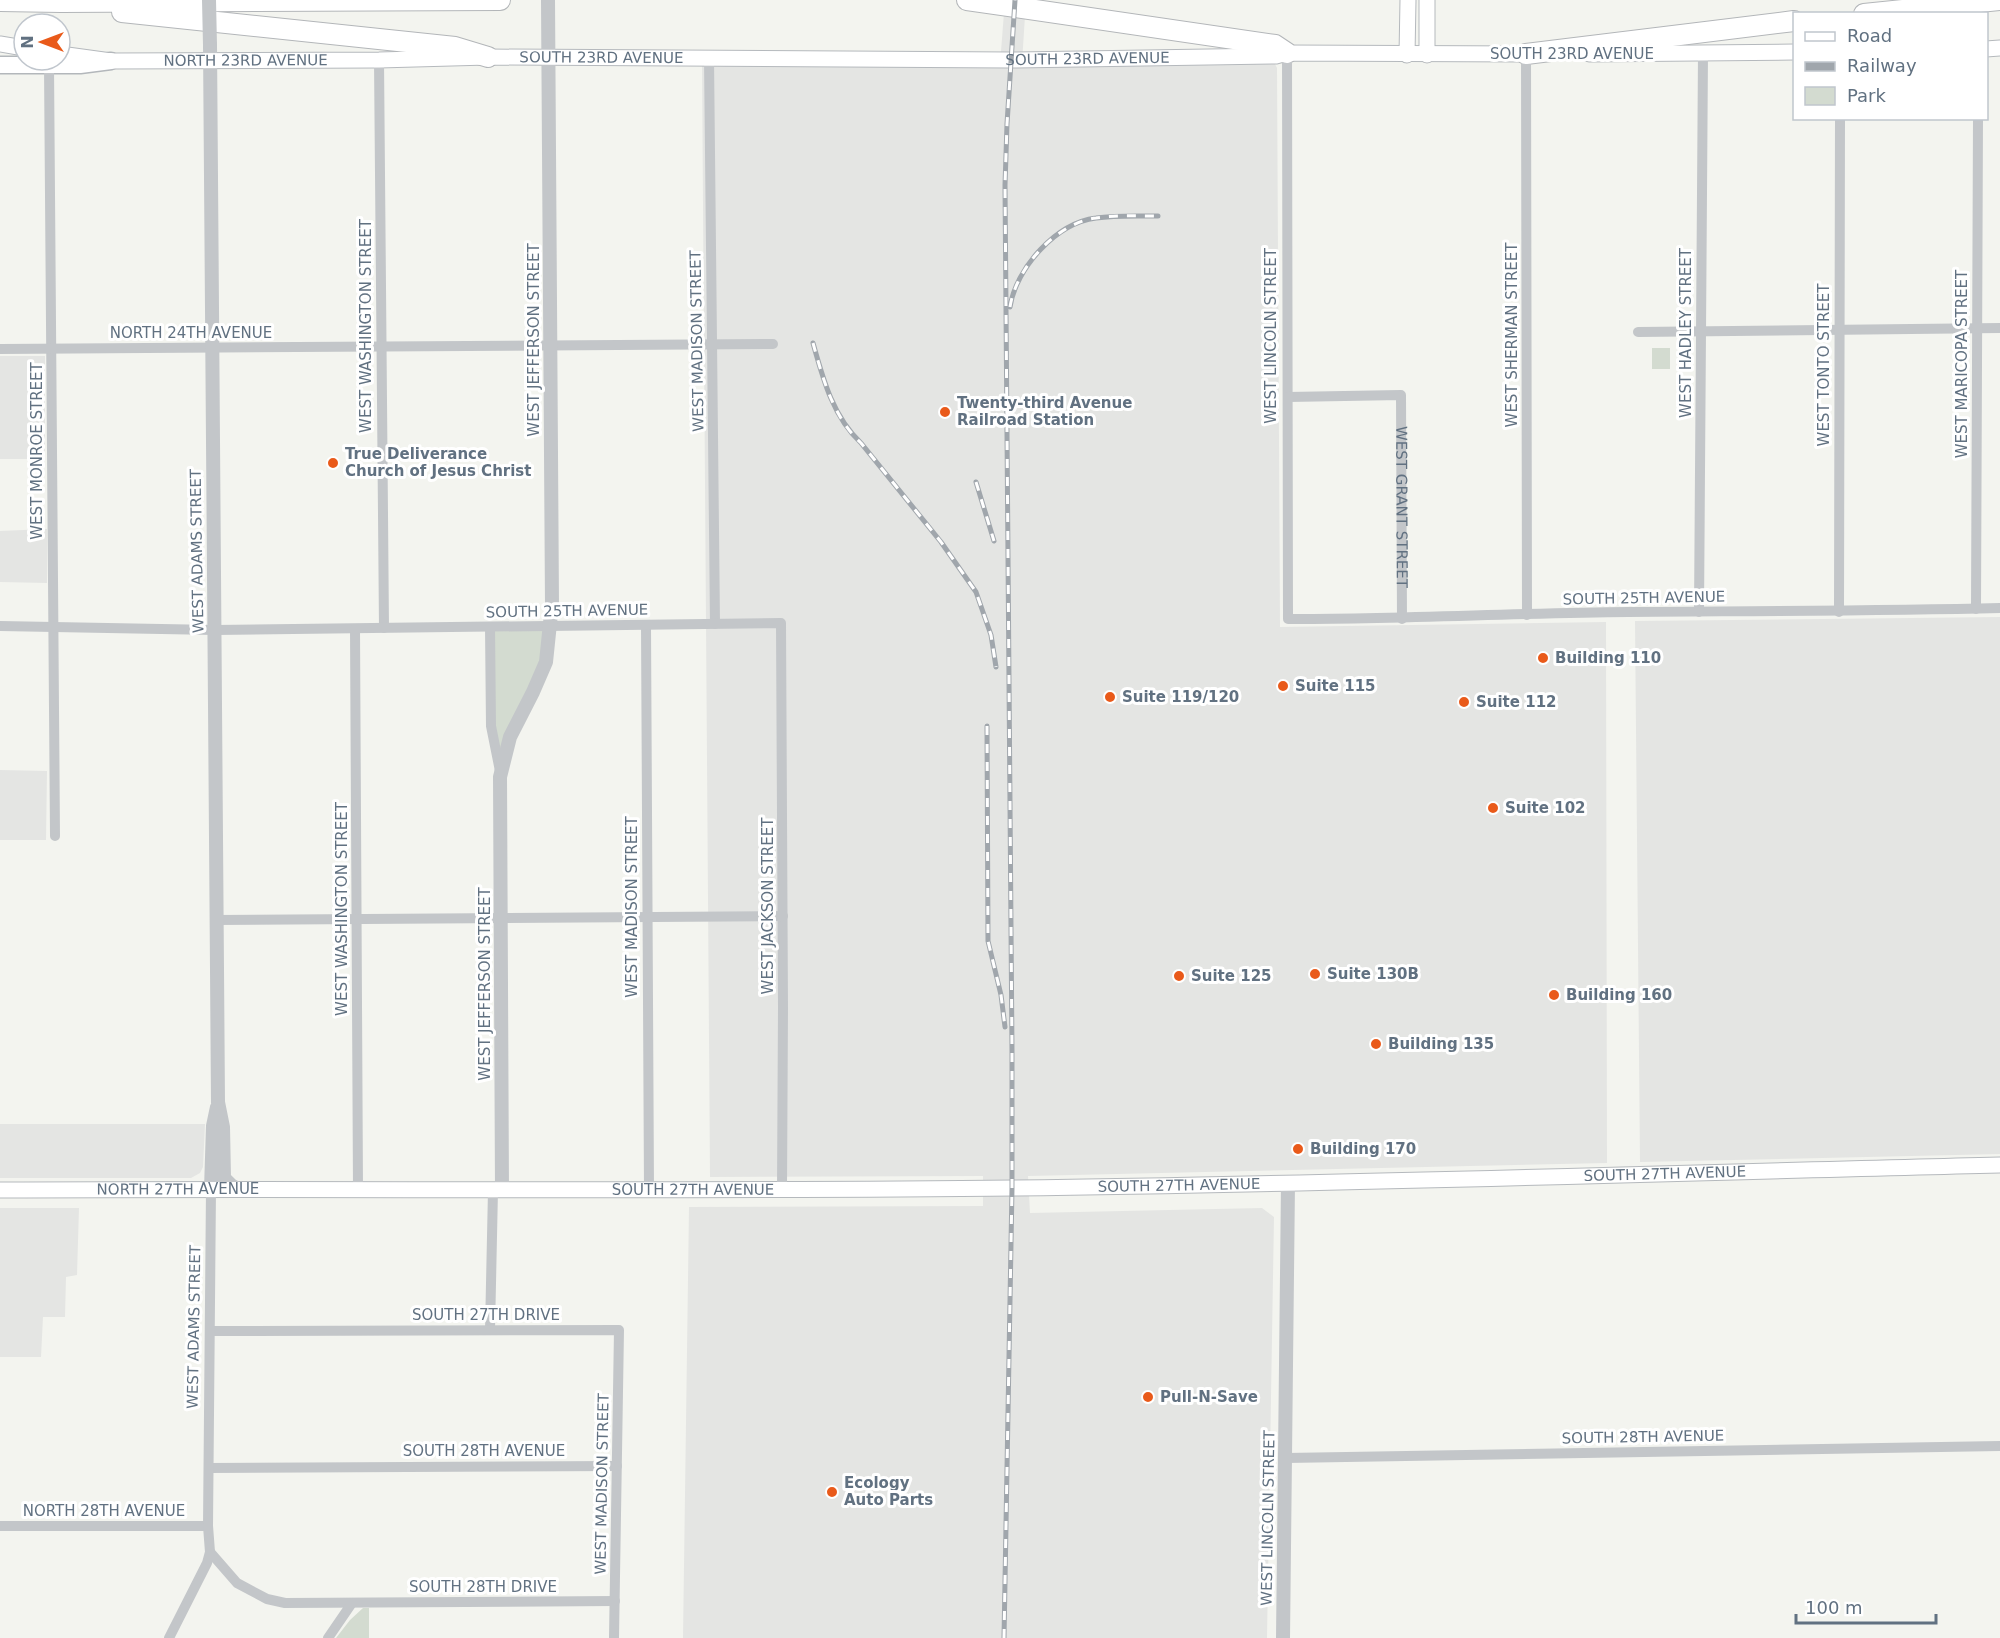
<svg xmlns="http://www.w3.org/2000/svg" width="2000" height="1638" viewBox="0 0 2000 1638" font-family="'DejaVu Sans',sans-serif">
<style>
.built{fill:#e4e5e3}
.green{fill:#d3dbd0}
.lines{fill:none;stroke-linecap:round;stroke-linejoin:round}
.secondary-casing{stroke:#b5b9bd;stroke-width:17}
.primary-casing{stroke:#b3b7bb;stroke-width:19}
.motorway-casing{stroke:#b3b6b9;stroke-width:22}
.minor{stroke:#c3c6c9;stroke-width:10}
.tertiary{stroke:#c3c6c9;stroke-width:14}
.secondary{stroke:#fff;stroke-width:15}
.primary{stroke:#fff;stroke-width:16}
.motorway{stroke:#fff;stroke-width:20}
.rail-casing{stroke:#a0a6ac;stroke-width:5}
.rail{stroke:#fff;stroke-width:3;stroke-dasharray:9;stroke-linecap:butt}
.tertiary-bridge{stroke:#c3c6c9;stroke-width:14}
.poi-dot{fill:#e95a1a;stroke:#fff;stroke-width:2}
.labels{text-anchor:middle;stroke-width:6;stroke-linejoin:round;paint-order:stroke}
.street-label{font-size:15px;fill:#617181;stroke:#fff}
.poi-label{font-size:15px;font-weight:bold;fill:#617181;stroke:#fff;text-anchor:start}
</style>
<rect width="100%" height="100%" fill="#f3f4ef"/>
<!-- built -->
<path class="built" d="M1005 0H1026L1022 63 1269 62 1275 64 1277 68 1280 627 1606 622 1607 1163 1028 1176 1030 1213 1262 1208 1274 1217 1267 1638H683L689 1207 983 1206V1176L710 1177 702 65 1000 64Z
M0 356H45V459H0Z
M47 529V583L0 582V531Z
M2000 617V1154L1640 1162 1635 621Z
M0 770 47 771 46 840H0Z
M0 1124H205L203 1167 200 1173 191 1178H0Z
M0 1208H79L77 1275 66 1277 65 1317H43L41 1357H0Z"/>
<!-- green -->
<path class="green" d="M1652 348H1670V369H1652Z
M550 626 549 646 506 751 496 745 490 627Z
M363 1608H369V1638H336L350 1620Z"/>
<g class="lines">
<!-- secondary casing -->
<g class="secondary-casing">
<g id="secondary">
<path d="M1427 0V55"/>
<path d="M0 44 24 48"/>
<path d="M1986 49 2000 48"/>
<path id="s2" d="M60 54 111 61 379 60 488 57 1011 60 1276 56 1287 53 1535 54"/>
<path d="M1589 54 1794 52"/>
<path d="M1407 55 1408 0"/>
<path id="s3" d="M0 1190C338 1188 677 1192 1015 1188 1344 1184 1672 1173 2000 1165"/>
</g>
</g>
<!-- primary casing -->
<g class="primary-casing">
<path id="primary" d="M0 65H80L111 61"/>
</g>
<!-- motorway casing -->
<g class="motorway-casing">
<path id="motorway" d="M967 0 1275 45 1287 53
M0 1 61 2 500 0
M122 12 455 47 488 57
M1864 14 1999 0
M1526 54 1794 21"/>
</g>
<!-- minor -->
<g class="minor">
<path d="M1287 53 1288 619C1401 619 1515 613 1628 612 1752 611 1876 611 2000 608"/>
<path d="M1526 54 1527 615"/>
<path d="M709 58 715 624"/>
<path d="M379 60 384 628"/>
<path d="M49 66 55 836"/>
<path d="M1638 332 2000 328"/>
<path d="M0 349 773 344"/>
<path id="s1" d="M1288 397 1401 395 1402 619"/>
<path d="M1976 609 1978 118"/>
<path d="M1699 612 1703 53"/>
<path d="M1839 612 1840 118"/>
<path d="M646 625 649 1190"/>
<path d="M0 626 215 630 781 623 783 1008 782 1189"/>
<path d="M490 627 491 726 500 771"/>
<path d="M355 629 358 1189"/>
<path d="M216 920 783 916"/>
<path d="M490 1330 493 1190"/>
<path d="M211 1331 619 1330 614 1638"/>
<path d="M1286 1458 2000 1446"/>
<path d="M209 1468 617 1466"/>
<path d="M0 1526H208"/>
<path d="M210 1552 237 1583 267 1599 285 1603 615 1601"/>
<path d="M169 1638 207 1563 210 1552 208 1526 211 1189"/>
<path d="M328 1638 352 1603"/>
</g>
<!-- tertiary -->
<path class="tertiary" d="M210 45 218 1102 223 1127 224 1178 231 1185 238 1189
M211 1189 213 1126 217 1107
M502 1190 500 777 510 737 533 692 546 662 552 604 548 0
M1283 1638 1288 1183"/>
<!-- secondary -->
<use href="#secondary" class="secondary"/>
<!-- primary -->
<use href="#primary" class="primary"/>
<!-- motorway -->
<use href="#motorway" class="motorway"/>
<!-- rail casing -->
<g class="rail-casing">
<path id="rail" d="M1010 307C1016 268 1056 223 1096 218 1116 215 1137 216 1158 216
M813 343C823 379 833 417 861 443L941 542 976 592 991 635 996 667
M976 482 994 541
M987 726 988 941 1001 995 1005 1027
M1004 1638 1012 1188V1051L1005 185 1007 124 1015 0"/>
</g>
<!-- rail -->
<use href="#rail" class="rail"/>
<!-- tertiary-bridge -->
<path class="tertiary-bridge" d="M209 0 210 45"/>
</g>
<!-- markers -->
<g class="poi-dot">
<circle cx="945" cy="412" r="6"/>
<circle cx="333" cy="463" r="6"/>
<circle cx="1543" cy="658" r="6"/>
<circle cx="1283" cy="686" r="6"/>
<circle cx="1110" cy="697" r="6"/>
<circle cx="1464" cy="702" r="6"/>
<circle cx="1493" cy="808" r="6"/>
<circle cx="1315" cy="974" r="6"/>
<circle cx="1179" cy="976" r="6"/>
<circle cx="1554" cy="995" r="6"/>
<circle cx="1376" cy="1044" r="6"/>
<circle cx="1298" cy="1149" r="6"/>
<circle cx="1148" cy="1397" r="6"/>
<circle cx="832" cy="1492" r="6"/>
</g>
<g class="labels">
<!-- street labels -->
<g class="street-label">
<text x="1572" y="59">SOUTH 23RD AVENUE</text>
<text dy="5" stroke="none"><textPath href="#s2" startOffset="542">SOUTH 23RD AVENUE</textPath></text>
<text dy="5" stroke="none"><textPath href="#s2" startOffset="1028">SOUTH 23RD AVENUE</textPath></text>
<text dy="5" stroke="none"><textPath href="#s2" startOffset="186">NORTH 23RD AVENUE</textPath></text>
<text transform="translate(366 326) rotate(-90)" y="5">WEST WASHINGTON STREET</text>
<text x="191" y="338">NORTH 24TH AVENUE</text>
<text transform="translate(1686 333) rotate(-90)" y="5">WEST HADLEY STREET</text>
<text transform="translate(1512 335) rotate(-90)" y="5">WEST SHERMAN STREET</text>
<text transform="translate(1271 336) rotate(-90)" y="5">WEST LINCOLN STREET</text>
<text transform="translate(534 340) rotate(-90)" y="5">WEST JEFFERSON STREET</text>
<text transform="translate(697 341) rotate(-91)" y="5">WEST MADISON STREET</text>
<text transform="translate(1962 364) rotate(-90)" y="5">WEST MARICOPA STREET</text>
<text transform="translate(1824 365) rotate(-90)" y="5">WEST TONTO STREET</text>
<text transform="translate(37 451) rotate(-90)" y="5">WEST MONROE STREET</text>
<text dy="5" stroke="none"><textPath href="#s1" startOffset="225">WEST GRANT STREET</textPath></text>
<text transform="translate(197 551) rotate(-91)" y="5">WEST ADAMS STREET</text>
<text transform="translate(1644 598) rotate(-1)" y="5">SOUTH 25TH AVENUE</text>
<text transform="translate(567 611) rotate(-1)" y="5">SOUTH 25TH AVENUE</text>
<text transform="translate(768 906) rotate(-90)" y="5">WEST JACKSON STREET</text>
<text transform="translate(632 907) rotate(-90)" y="5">WEST MADISON STREET</text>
<text transform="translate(342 909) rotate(-90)" y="5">WEST WASHINGTON STREET</text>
<text transform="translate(485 984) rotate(-90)" y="5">WEST JEFFERSON STREET</text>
<text dy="5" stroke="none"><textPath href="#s3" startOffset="1665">SOUTH 27TH AVENUE</textPath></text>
<text dy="5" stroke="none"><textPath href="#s3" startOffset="1179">SOUTH 27TH AVENUE</textPath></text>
<text dy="5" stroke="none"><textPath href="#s3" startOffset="178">NORTH 27TH AVENUE</textPath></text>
<text dy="5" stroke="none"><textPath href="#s3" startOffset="693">SOUTH 27TH AVENUE</textPath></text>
<text x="486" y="1320">SOUTH 27TH DRIVE</text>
<text transform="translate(194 1327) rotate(-89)" y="5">WEST ADAMS STREET</text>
<text transform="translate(1643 1437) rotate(-1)" y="5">SOUTH 28TH AVENUE</text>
<text x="484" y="1456">SOUTH 28TH AVENUE</text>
<text transform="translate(602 1484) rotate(-89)" y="5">WEST MADISON STREET</text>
<text x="104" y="1516">NORTH 28TH AVENUE</text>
<text transform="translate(1268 1518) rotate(-89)" y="5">WEST LINCOLN STREET</text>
<text x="483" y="1592">SOUTH 28TH DRIVE</text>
</g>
<!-- poi labels -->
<g class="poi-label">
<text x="957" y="408">Twenty-third Avenue<tspan x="957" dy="17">Railroad Station</tspan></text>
<text x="345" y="459">True Deliverance<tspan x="345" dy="17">Church of Jesus Christ</tspan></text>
<text x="1555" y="663">Building 110</text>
<text x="1295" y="691">Suite 115</text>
<text x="1122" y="702">Suite 119/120</text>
<text x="1476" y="707">Suite 112</text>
<text x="1505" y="813">Suite 102</text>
<text x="1327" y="979">Suite 130B</text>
<text x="1191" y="981">Suite 125</text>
<text x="1566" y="1000">Building 160</text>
<text x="1388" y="1049">Building 135</text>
<text x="1310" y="1154">Building 170</text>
<text x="1160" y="1402">Pull-N-Save</text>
<text x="844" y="1488">Ecology<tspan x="844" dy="17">Auto Parts</tspan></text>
</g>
</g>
<!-- legend -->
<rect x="1793" y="12" width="195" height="108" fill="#ffffff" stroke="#c0c6cd" stroke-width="1.5"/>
<rect x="1805" y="32" width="30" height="9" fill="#ffffff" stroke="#c0c6cd" stroke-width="1.5"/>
<text x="1847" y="42" font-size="18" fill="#617181">Road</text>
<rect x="1805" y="62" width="30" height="9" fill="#a0a6ac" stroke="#c0c6cd" stroke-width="1.5"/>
<text x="1847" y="72" font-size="18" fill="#617181">Railway</text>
<rect x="1805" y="87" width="30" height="18" fill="#d3dbd0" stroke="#c0c6cd" stroke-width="1.5"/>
<text x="1847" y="102" font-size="18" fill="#617181">Park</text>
<!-- north arrow -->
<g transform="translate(42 42) rotate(270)"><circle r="28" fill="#ffffff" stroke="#c0c6cd" stroke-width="1.5"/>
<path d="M0-4.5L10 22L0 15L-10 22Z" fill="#e95a1a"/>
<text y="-9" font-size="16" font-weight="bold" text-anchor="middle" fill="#617181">N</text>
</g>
<!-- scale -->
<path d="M1796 1614v9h140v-9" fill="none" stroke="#617181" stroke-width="3"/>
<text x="1805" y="1614" font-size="18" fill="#617181" stroke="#ffffff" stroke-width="4.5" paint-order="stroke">100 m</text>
</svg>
